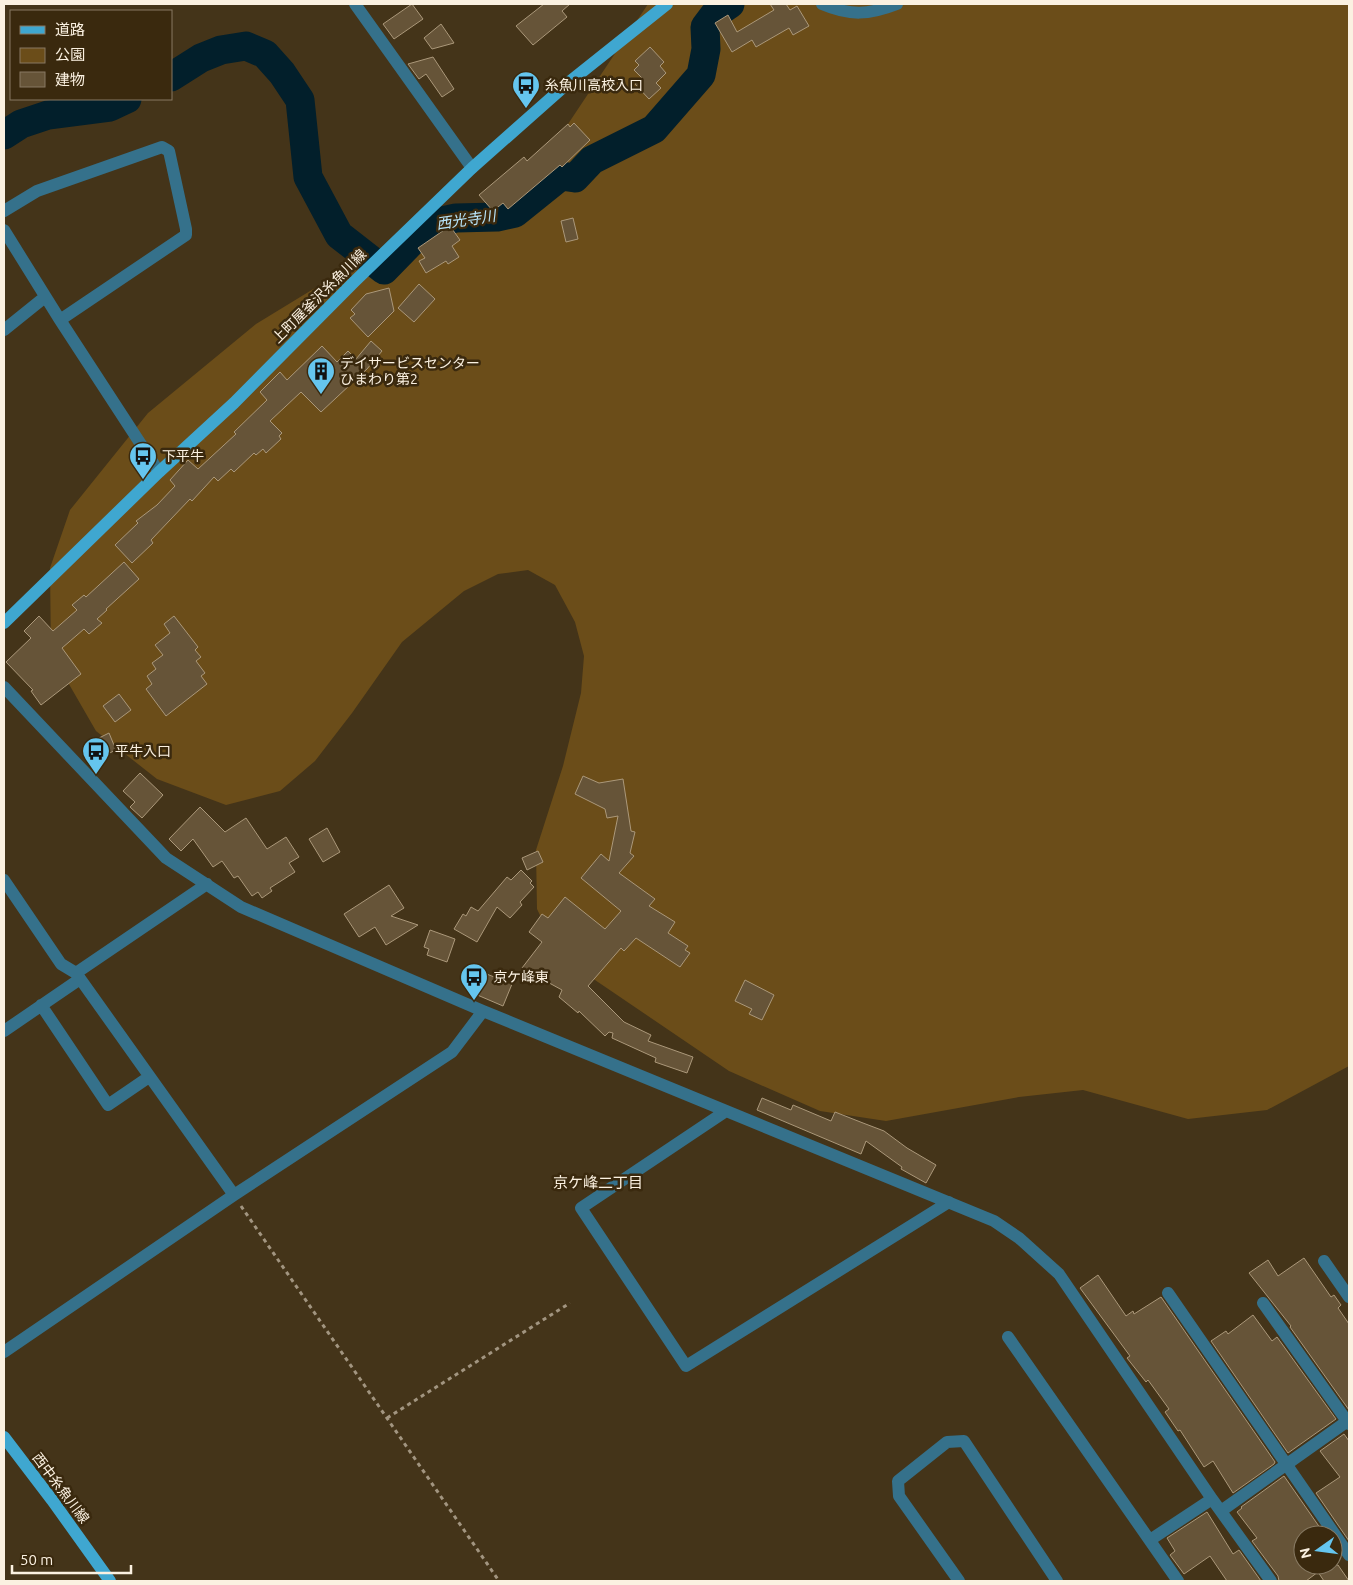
<svg xmlns="http://www.w3.org/2000/svg" width="1353" height="1585" viewBox="0 0 1353 1585" font-family="Ubuntu,'Noto Sans JP',sans-serif">
<style>
.green{fill:#6b4d19}
.lines{fill:none;stroke-linecap:round;stroke-linejoin:round}
.river{stroke:#021f2b;stroke-width:29}
.building{fill:#665438;stroke:#ab987a}
.path{stroke:#a29580;stroke-width:3;stroke-dasharray:4 4;stroke-linecap:butt}
.minor{stroke:#35718b;stroke-width:12}
.major{stroke:#3fa7d0;stroke-width:12}
.labels{text-anchor:middle;stroke-width:5;stroke-linejoin:round;paint-order:stroke}
.poi-label{font-size:14px;fill:#fbf1e1;stroke:#3a290e;text-anchor:start}
.street-label{font-size:14px;fill:#fbf1e1;stroke:#3a290e}
.water-label{font-size:15px;font-style:italic;fill:#b6e2f7;stroke:#3a290e}
.neighbourhood-label{font-size:15px;fill:#fbf1e1;stroke:#3a290e}
</style>
<rect width="100%" height="100%" fill="#443419"/>
<!-- green -->
<path class="green" d="M648 4H1349V1066L1267 1110 1188 1119 1083 1090 1019 1097 886 1121 820 1111 729 1071 595 980 557 950 537 909 536 850 563 766 581 693 584 656 575 622 555 585 528 570 498 574 464 591 402 642 352 713 315 761 280 791 226 805 157 779 96 731 51 653 50 568 70 510 148 413 256 324 333 277 411 250 481 217 556 142Z"/>
<g class="lines">
<!-- river -->
<path class="river" d="M171 77 201 58 221 50 246 46 265 54 282 73 300 100 308 177 339 235 384 270 429 224 456 218 497 217 515 213 561 176 575 178 592 160 654 129 701 75 706 49 705 27 714 15 730 4
M4 135 21 124 48 115 110 107 127 99"/>
</g>
<!-- building -->
<path class="building" d="M412 4 423 19 394 39 383 24Z
M544 4H570L562 11 567 17 533 45 516 26Z
M770 4H786L790 10 797 6 809 26 793 35 789 28 756 47 752 40 732 52 715 23 728 15 737 32 774 10Z
M441 24 454 43 432 49 424 38Z
M650 47 664 62 660 66 666 73 656 83 661 88 649 99 635 84 642 78 634 70 639 65 635 61Z
M433 57 454 89 442 97 426 74 419 79 408 64Z
M574 123 590 140 562 167 560 165 508 209 503 203 493 211 479 195 524 157 527 161 568 124 570 127Z
M573 218 578 239 566 242 561 221Z
M450 226 460 240 452 246 459 257 448 264 446 261 426 273 419 261 425 258 418 248Z
M419 284 435 299 414 322 398 308Z
M389 288 394 311 368 337 350 318 355 314 351 310 366 294Z
M371 341 382 351 367 369 321 412 301 392 270 421 282 433 279 436 281 439 266 453 263 449 256 455 254 453 234 472 231 469 218 481 214 477 192 501 190 499 151 540 153 543 132 563 115 545 138 523 136 521 157 505 175 486 170 480 188 460 198 469 236 434 234 432 267 400 260 392 280 372 287 380 322 346 337 362 348 351 356 359Z
M124 562 139 579 106 609 107 610 97 619 102 623 89 634 84 629 62 648 81 674 41 705 31 691 33 690 6 662 31 638 24 631 39 616 53 631 77 610 72 605 84 595 86 597Z
M174 616 198 647 195 650 201 657 196 661 205 673 201 676 207 684 166 716 146 689 152 684 147 676 156 669 152 663 163 655 155 645 170 633 164 624Z
M119 694 131 710 115 722 103 706Z
M109 733 116 750 101 757 93 741Z
M140 773 163 795 142 818 130 807 135 802 123 791Z
M583 776 599 783 623 779 631 831 635 832 630 853 634 856 619 873 655 899 649 906 675 922 668 933 688 946 685 950 690 953 680 967 636 938 624 951 621 948 588 986 624 1022 651 1035 648 1041 693 1057 687 1073 655 1062 656 1058 612 1038 613 1033 609 1032 605 1036 579 1011 578 1013 559 997 562 990 522 968 542 942 529 932 542 914 548 918 565 897 605 929 621 911 581 878 601 854 609 861 618 816 607 818 605 809 575 794Z
M200 807 225 832 246 818 267 849 286 837 299 857 289 863 295 872 270 888 272 891 262 898 258 892 252 896 238 876 234 878 222 861 213 867 193 839 181 851 169 839Z
M327 828 340 852 323 862 309 839Z
M538 851 543 862 527 870 522 858Z
M521 870 532 881 530 883 534 887 520 902 522 905 510 918 497 907 477 942 454 929 463 914 466 916 471 907 478 911 507 877 511 880Z
M389 885 404 908 391 916 418 925 386 945 375 927 359 937 344 914Z
M430 930 455 939 447 962 427 955 429 949 424 947Z
M484 973 512 984 503 1006 475 994Z
M745 980 774 995 762 1020 749 1014 752 1009 735 1001Z
M762 1098 791 1110 793 1105 831 1121 835 1112 863 1123 884 1131 907 1148 936 1165 926 1183 901 1169 902 1167 866 1141 861 1154 757 1110Z
M1304 1258 1331 1297 1334 1295 1341 1305 1338 1308 1349 1324V1410L1290 1327 1291 1326 1249 1273 1268 1260 1278 1276Z
M1098 1275 1126 1316 1133 1311 1134 1314 1161 1297 1275 1462 1274 1464 1233 1493 1213 1461 1204 1467 1180 1430 1178 1431 1165 1412 1169 1409 1148 1380 1146 1382 1127 1358 1130 1356 1080 1288Z
M1253 1315 1272 1341 1277 1337 1336 1419 1288 1453 1211 1341 1226 1331 1228 1334Z
M1344 1434 1349 1441V1541L1316 1493 1340 1477 1320 1451Z
M1284 1476 1325 1535H1303V1565H1338L1349 1581H1324L1318 1572 1306 1581H1279L1278 1576 1252 1541 1257 1538 1237 1512 1242 1508 1241 1507Z
M1207 1512 1233 1554 1239 1550 1261 1581H1227L1210 1556 1184 1574 1170 1555 1175 1551 1167 1538Z"/>
<g class="lines">
<!-- path -->
<path class="path" d="M241 1206 499 1581
M387 1418 570 1303"/>
<!-- minor -->
<path class="minor" d="M355 4 472 168
M822 4C850 16 869 15 897 4
M4 211 37 191 162 147 169 151 186 229V235L60 320
M4 230 60 320 159 472
M4 330 45 297
M4 687 166 858 241 907 483 1011 994 1221 1019 1238 1059 1274 1212 1499 1271 1581
M4 880 61 964 76 973 234 1195
M76 973 207 884
M41 1005 108 1105 149 1077
M4 1031 80 979
M726 1111 581 1208 686 1366 949 1202
M1324 1261 1349 1297
M1168 1293 1349 1555
M1263 1303 1349 1424
M1008 1337 1178 1581
M4 1352 234 1195 452 1052 483 1011
M1221 1511 1349 1420
M1150 1540 1212 1499
M959 1581 899 1496 898 1481 947 1442 964 1441 1057 1581"/>
<!-- major -->
<path class="major" d="M4 623 159 472 234 403 354 282 472 168 568 83 667 4
M4 1437 52 1500 110 1581"/>
</g>
<!-- icons -->
<defs>
<g id="bus-pin" transform="scale(1.4375)"><path d="M0 17L-7.5 6A9.5 9.5 0 1 1 7.5 6Z" fill="#65c5ee" stroke="#3a290e"/><path d="M-5-6H5V4H4V6H2V4H-2V6H-4V4H-5ZM-3.5-4V0h7V-4ZM-3.5 1.2v1.5H-2V1.2ZM2 1.2v1.5H3.5V1.2Z" fill="#111"/></g>
<g id="building-pin" transform="scale(1.4375)"><path d="M0 17L-7.5 6A9.5 9.5 0 1 1 7.5 6Z" fill="#65c5ee" stroke="#3a290e"/><path d="M-4-6H4V6H1V3H-1V6H-4ZM-2.5-4.3h1.7v1.8h-1.7ZM.8-4.3h1.7v1.8H.8ZM-2.5-1h1.7V.8h-1.7ZM.8-1h1.7V.8H.8Z" fill="#111"/></g>
</defs>
<g fill-rule="evenodd">
<use href="#bus-pin" x="526" y="85"/>
<use href="#building-pin" x="321" y="371"/>
<use href="#bus-pin" x="143" y="456"/>
<use href="#bus-pin" x="96" y="751"/>
<use href="#bus-pin" x="474" y="977"/>
</g>
<g class="labels">
<!-- poi labels -->
<g class="poi-label">
<text x="545" y="90">糸魚川高校入口</text>
<text x="340" y="368">デイサービスセンター<tspan x="340" dy="16">ひまわり第2</tspan></text>
<text x="162" y="461">下平牛</text>
<text x="115" y="756">平牛入口</text>
<text x="493" y="982">京ケ峰東</text>
</g>
<!-- street labels -->
<g class="street-label">
<text transform="translate(319 296) rotate(-45)" y="5">上町屋釜沢糸魚川線</text>
<text transform="translate(61 1488) rotate(53)" y="5">西中糸魚川線</text>
</g>
<!-- water labels -->
<g class="water-label">
<text transform="translate(466 220) rotate(-8)" y="5">西光寺川</text>
</g>
<!-- neighbourhood labels -->
<g class="neighbourhood-label">
<text x="598" y="1188">京ケ峰二丁目</text>
</g>
</g>
<!-- border -->
<rect width="1353" height="1585" fill="none" stroke="#fbf1e1" stroke-width="10"/>
<!-- legend -->
<rect x="10" y="10" width="162" height="90" fill="#3a290e" stroke="#877962"/>
<rect x="20" y="26" width="25" height="8" fill="#3fa7d0" stroke="#877962"/>
<text x="55" y="35" font-size="15" fill="#fbf1e1">道路</text>
<rect x="20" y="48" width="25" height="15" fill="#6b4d19" stroke="#877962"/>
<text x="55" y="60" font-size="15" fill="#fbf1e1">公園</text>
<rect x="20" y="72" width="25" height="15" fill="#665438" stroke="#877962"/>
<text x="55" y="85" font-size="15" fill="#fbf1e1">建物</text>
<!-- north arrow -->
<g transform="translate(1318 1550) rotate(256)"><circle r="24" fill="#3a290e" stroke="#877962"/>
<path d="M0-4L9 19L0 12L-9 19Z" fill="#65c5ee"/>
<text y="-8" font-size="14" font-weight="bold" text-anchor="middle" fill="#fbf1e1">N</text>
</g>
<!-- scale -->
<path d="M12 1565v8h119v-8" fill="none" stroke="#fbf1e1" stroke-width="2.5"/>
<text x="20" y="1565" font-size="15" fill="#fbf1e1" stroke="#3a290e" stroke-width="4" paint-order="stroke">50 m</text>
</svg>
